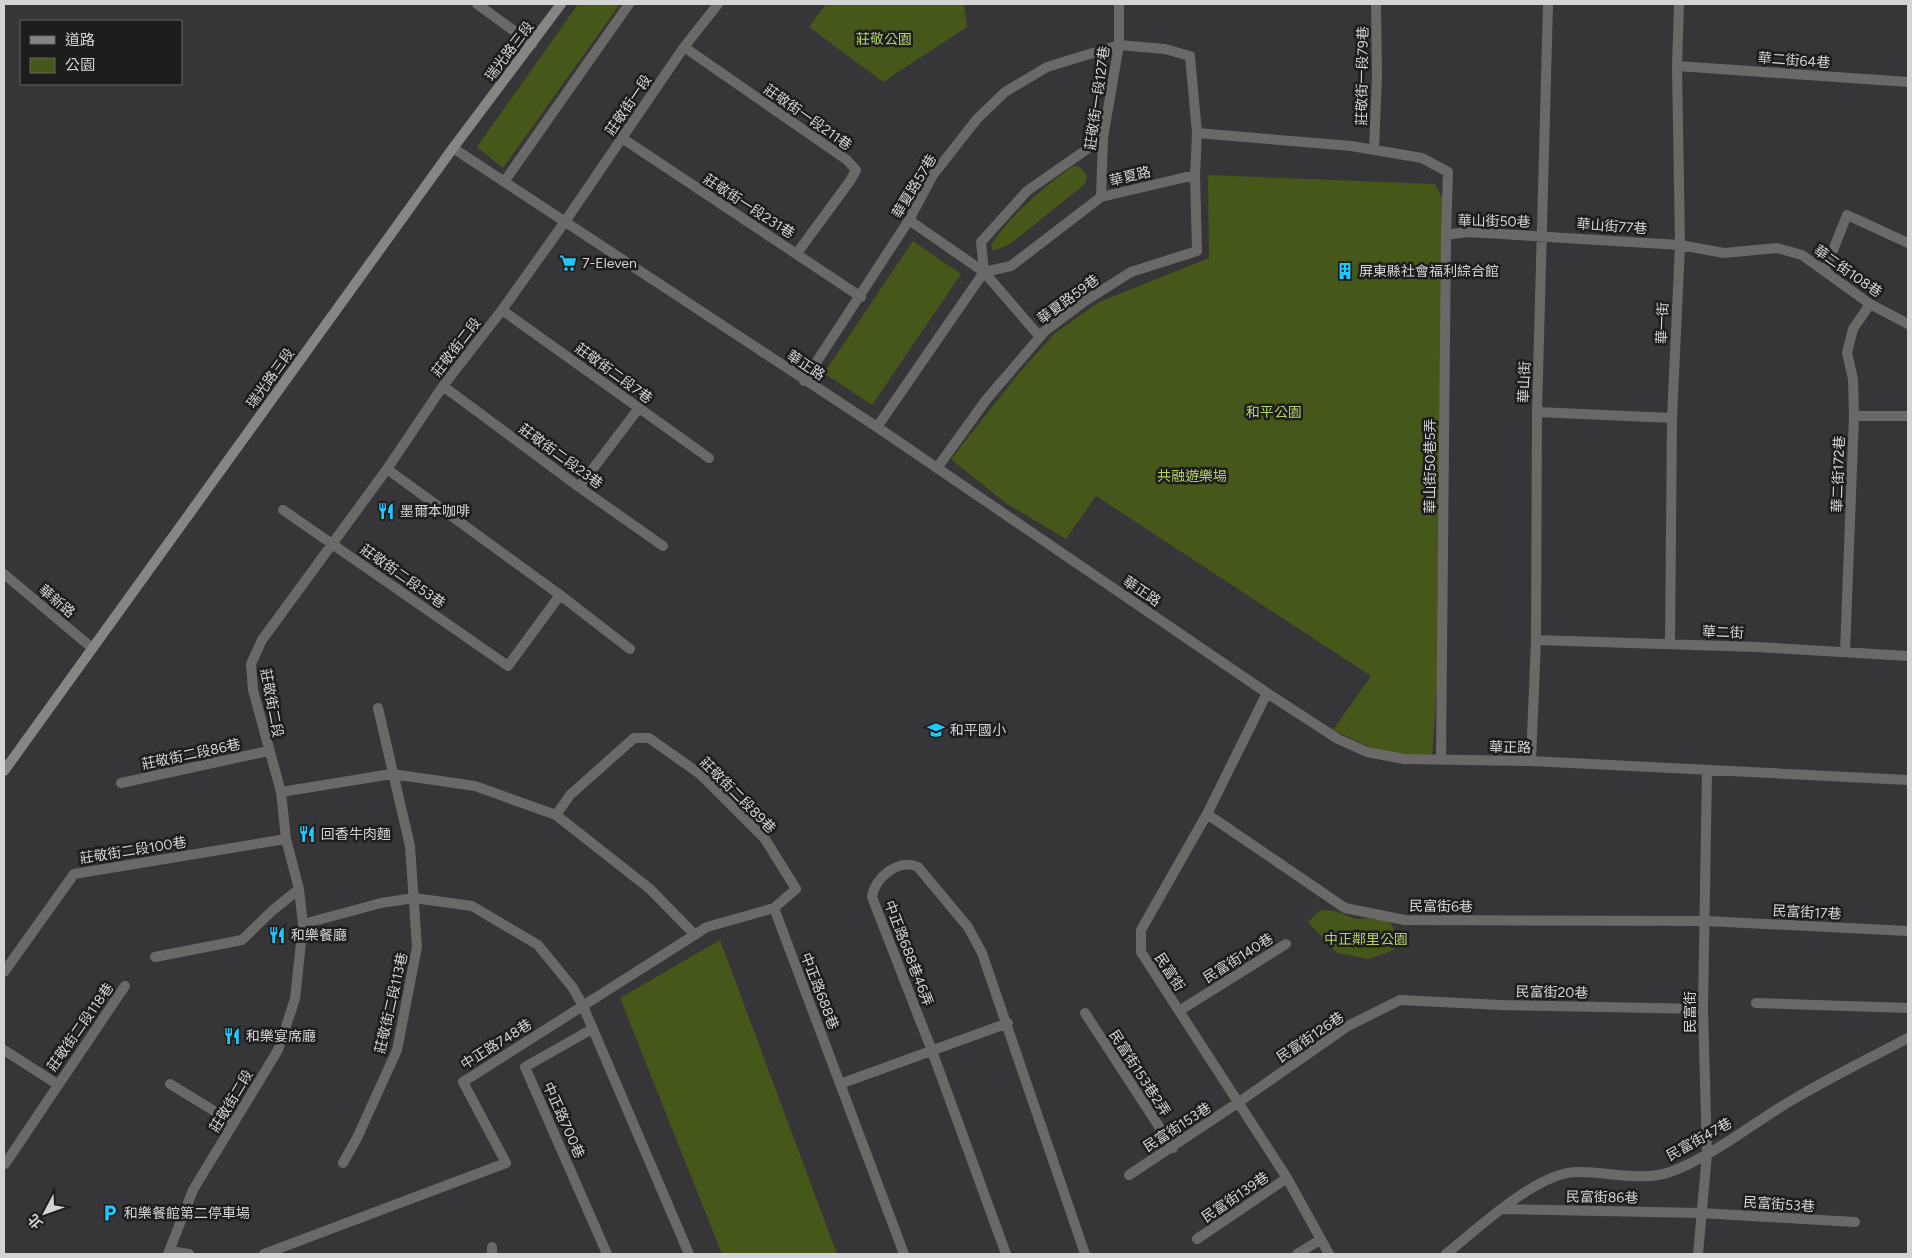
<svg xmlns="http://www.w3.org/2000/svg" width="1912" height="1258" viewBox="0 0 1912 1258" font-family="Figtree,'Noto Sans TC',sans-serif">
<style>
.green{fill:#46571a}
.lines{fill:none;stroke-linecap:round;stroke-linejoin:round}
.street{stroke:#6a6968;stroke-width:10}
.secondary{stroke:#878684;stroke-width:10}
.labels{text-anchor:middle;stroke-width:5;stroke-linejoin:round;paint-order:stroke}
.park-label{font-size:14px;fill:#b2d363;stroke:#1d1d1e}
.street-label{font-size:14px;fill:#d5d4d5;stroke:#1d1d1e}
.poi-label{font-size:14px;fill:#d5d4d5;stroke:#1d1d1e;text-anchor:start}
</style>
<rect width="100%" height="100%" fill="#363537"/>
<!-- green -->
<path class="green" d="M578 4H620L503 168 477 147Z
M826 4H964L967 27 883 82 809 27Z
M1073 166 1080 167 1087 176 1085 184 1010 244 993 251 991 245C1013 212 1042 189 1073 166Z
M1208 175 1435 184 1443 199 1439 659 1432 758 1387 755 1333 730 1371 676 1096 496 1066 539 1007 504 951 459 1019 373 1054 334 1099 302 1209 258Z
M913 241 961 274 872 405 824 373Z
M1320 910 1335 911 1356 919 1388 917 1393 927 1394 950 1369 959 1337 953 1308 922Z
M720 940 837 1254H722L620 998Z"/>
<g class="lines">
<!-- street -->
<path class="street" d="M477 4 532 44
M684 47 847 160 856 170 850 181 797 253
M1677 66 1908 82
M622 138 861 297
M453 148 877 427 1267 693 1338 739 1367 752 1404 759 1531 761 1908 780
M1374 150 1377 76 1376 4
M504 182 629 4
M1101 197 1103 138 1119 45V4
M909 220 984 272 1040 337
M1446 235 1467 232 1680 245 1724 253 1777 248 1802 255 1870 304 1908 324
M1825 270 1847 215 1908 243
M984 272 981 242 1027 191 1103 138
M502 310 709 458
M804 381 909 220 933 175 977 119 1005 92 1047 67 1119 45 1165 49 1190 56 1197 133
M443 386 579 487 663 546
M1537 412 1672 418
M1854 416H1908
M877 427 984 272 1011 266 1101 197 1195 175
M937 468 986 400 1045 331 1085 301 1131 272 1197 251 1195 175 1197 133 1351 146 1422 158 1448 172 1446 235 1441 759
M579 487 639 408
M283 510 508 666 560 595 387 469
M4 574 92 648
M560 595 630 649
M1536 640 1757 647 1908 656
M1670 644 1672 418 1680 245 1677 66 1679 4
M1845 652 1854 416 1853 379 1847 353 1853 329 1870 304
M1267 693 1207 814 1141 930V952L1287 1178 1329 1254
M1531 761 1536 640 1537 412 1548 4
M121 783 268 751
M281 792 392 774 475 786 556 815 650 889 695 935
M1207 814 1345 908 1405 920 1705 921 1908 931
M774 908 904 1254
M303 924 381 903 414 898 472 906 538 945 573 988 583 1006 689 1254
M155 957 242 940 273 910 299 889
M4 972 74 874 286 839
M1756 1003 1908 1008
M1179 1011 1286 944
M1085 1013 1173 1148
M592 1029 525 1067 607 1254
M4 1050 57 1084
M170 1084 234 1123
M840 1084 1008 1023
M343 1163 357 1138 397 1050 417 947 410 846 378 708
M5 1164 125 986
M1129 1175 1239 1102 1348 1026 1400 1000 1501 1005 1703 1009
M1503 1209 1701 1213 1855 1222
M1197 1239 1287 1178
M170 1251 189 1254
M168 1254 193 1190 278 1050 295 999 303 924 299 889 286 839 281 792 253 690 251 664 262 640 387 469 443 386 502 310 564 223 684 47 718 4
M264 1254 506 1163 463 1082 707 927 774 908 796 889 765 839 700 774 649 738H634L570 795 556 815
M492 1254V1247
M1006 1254 932 1051 872 897C875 877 899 858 918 867L968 927 982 953 1085 1254
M1297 1254 1320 1240
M1446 1254C1476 1230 1536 1173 1576 1172 1609 1171 1641 1183 1673 1171 1716 1154 1754 1122 1794 1099 1831 1077 1870 1058 1908 1038
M1698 1254 1707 1154 1703 1009 1707 770"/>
<!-- secondary -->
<path class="secondary" d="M4 771 453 148 561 4"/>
</g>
<!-- icons -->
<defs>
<g id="supermarket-bare" transform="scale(1.35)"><path d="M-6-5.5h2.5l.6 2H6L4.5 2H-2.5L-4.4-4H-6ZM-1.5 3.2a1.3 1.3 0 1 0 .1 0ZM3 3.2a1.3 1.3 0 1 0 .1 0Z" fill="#1fc9fd" stroke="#1d1d1e" stroke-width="2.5" paint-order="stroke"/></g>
<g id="building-bare" transform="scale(1.35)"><path d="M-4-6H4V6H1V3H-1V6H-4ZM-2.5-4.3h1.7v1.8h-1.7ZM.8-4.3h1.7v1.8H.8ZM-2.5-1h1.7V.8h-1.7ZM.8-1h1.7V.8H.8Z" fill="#1fc9fd" stroke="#1d1d1e" stroke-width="2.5" paint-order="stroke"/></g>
<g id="restaurant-bare" transform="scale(1.35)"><path d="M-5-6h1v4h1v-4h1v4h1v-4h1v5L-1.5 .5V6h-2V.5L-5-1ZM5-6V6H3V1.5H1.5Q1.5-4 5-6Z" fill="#1fc9fd" stroke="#1d1d1e" stroke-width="2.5" paint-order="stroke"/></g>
<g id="school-bare" transform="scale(1.35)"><path d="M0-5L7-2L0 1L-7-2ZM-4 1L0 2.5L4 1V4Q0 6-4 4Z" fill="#1fc9fd" stroke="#1d1d1e" stroke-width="2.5" paint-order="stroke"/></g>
<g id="parking-bare" transform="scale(1.35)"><path d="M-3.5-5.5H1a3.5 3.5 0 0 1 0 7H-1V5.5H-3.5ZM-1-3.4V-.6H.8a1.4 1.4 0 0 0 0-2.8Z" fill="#1fc9fd" stroke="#1d1d1e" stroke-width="2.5" paint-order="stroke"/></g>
</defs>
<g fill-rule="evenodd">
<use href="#supermarket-bare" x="568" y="263"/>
<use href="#building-bare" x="1345" y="271"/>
<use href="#restaurant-bare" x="386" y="511"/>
<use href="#school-bare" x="936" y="730"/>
<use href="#restaurant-bare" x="307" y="834"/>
<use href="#restaurant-bare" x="277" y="935"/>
<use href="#restaurant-bare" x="232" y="1036"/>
<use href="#parking-bare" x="110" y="1213"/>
</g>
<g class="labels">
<!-- park labels -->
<g class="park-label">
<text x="884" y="44">莊敬公園</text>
<text x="1274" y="417">和平公園</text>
<text x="1192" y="481">共融遊樂場</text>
<text x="1366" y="944">中正鄰里公園</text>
</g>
<!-- street labels -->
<g class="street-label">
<text transform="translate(509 51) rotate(-53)" y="5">瑞光路三段</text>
<text transform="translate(1794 60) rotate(4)" y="5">華二街64巷</text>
<text transform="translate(1362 76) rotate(-89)" y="5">莊敬街一段79巷</text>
<text transform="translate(1097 98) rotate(-82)" y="5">莊敬街一段127巷</text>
<text transform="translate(628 105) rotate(-56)" y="5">莊敬街一段</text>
<text transform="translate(808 117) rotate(35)" y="5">莊敬街一段211巷</text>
<text transform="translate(1130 176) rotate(-14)" y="5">華夏路</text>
<text transform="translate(914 186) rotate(-59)" y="5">華夏路57巷</text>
<text transform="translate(749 206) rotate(33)" y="5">莊敬街一段231巷</text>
<text transform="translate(1494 221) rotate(1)" y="5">華山街50巷</text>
<text transform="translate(1612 226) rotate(4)" y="5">華山街77巷</text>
<text transform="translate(1848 271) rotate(35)" y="5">華二街108巷</text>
<text transform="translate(1068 299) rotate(-36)" y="5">華夏路59巷</text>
<text transform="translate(1662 323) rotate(-88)" y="5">華一街</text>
<text transform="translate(456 347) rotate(-52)" y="5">莊敬街二段</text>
<text transform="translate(806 365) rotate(33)" y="5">華正路</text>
<text transform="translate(614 373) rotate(36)" y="5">莊敬街二段7巷</text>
<text transform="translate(270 378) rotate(-54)" y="5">瑞光路三段</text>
<text transform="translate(1524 382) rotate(-88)" y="5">華山街</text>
<text transform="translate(561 456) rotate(36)" y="5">莊敬街二段23巷</text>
<text transform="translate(1430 466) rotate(-90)" y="5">華山街50巷5弄</text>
<text transform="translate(1838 474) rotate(-88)" y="5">華二街172巷</text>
<text transform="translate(403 576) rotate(35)" y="5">莊敬街二段53巷</text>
<text transform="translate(1142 591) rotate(34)" y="5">華正路</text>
<text transform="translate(57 601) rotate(40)" y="5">華新路</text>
<text transform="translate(1723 632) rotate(2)" y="5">華二街</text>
<text transform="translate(272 703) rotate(79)" y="5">莊敬街二段</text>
<text transform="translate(1510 747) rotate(1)" y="5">華正路</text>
<text transform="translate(191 754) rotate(-12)" y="5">莊敬街二段86巷</text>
<text transform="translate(738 795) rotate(45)" y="5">莊敬街二段89巷</text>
<text transform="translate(133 850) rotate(-9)" y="5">莊敬街二段100巷</text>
<text transform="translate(1441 906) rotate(1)" y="5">民富街6巷</text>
<text transform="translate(1807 912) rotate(3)" y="5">民富街17巷</text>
<text transform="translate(909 953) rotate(69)" y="5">中正路688巷46弄</text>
<text transform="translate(1238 958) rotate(-32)" y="5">民富街140巷</text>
<text transform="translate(1170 972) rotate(57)" y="5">民富街</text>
<text transform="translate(820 991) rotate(69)" y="5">中正路688巷</text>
<text transform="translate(1552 992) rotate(1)" y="5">民富街20巷</text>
<text transform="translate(391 1003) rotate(-77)" y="5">莊敬街二段113巷</text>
<text transform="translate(1690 1012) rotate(-90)" y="5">民富街</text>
<text transform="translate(80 1027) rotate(-55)" y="5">莊敬街二段118巷</text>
<text transform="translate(1310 1037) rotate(-34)" y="5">民富街126巷</text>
<text transform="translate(496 1044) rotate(-32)" y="5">中正路748巷</text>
<text transform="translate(1140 1073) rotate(57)" y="5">民富街153巷2弄</text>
<text transform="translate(231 1101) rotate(-59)" y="5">莊敬街二段</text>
<text transform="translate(564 1120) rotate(66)" y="5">中正路700巷</text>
<text transform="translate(1177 1127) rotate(-33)" y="5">民富街153巷</text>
<text transform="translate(1699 1139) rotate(-29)" y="5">民富街47巷</text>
<text transform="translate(1235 1197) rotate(-34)" y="5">民富街139巷</text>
<text transform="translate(1602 1197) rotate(1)" y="5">民富街86巷</text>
<text transform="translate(1779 1204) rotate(4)" y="5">民富街53巷</text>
</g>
<!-- poi labels -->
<g class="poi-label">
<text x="582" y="268">7-Eleven</text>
<text x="1359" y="276">屏東縣社會福利綜合館</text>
<text x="400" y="516">墨爾本咖啡</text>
<text x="950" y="735">和平國小</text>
<text x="321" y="839">回香牛肉麵</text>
<text x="291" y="940">和樂餐廳</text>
<text x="246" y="1041">和樂宴席廳</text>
<text x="124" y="1218">和樂餐館第二停車場</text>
</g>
</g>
<!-- border -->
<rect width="1912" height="1258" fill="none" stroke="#d5d4d5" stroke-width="10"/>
<!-- legend -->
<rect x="20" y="20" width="162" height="65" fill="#1d1d1e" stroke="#676667"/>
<rect x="30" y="36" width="25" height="8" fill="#878684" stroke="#676667"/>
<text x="65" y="45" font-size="15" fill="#d5d4d5">道路</text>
<rect x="30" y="58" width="25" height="15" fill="#46571a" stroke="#676667"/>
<text x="65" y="70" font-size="15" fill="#d5d4d5">公園</text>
<!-- north arrow -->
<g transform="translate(45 1213) rotate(229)" stroke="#1d1d1e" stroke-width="4" paint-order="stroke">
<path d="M0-4L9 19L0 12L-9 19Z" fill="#d5d4d5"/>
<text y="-8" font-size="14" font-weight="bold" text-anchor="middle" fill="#d5d4d5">北</text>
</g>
</svg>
